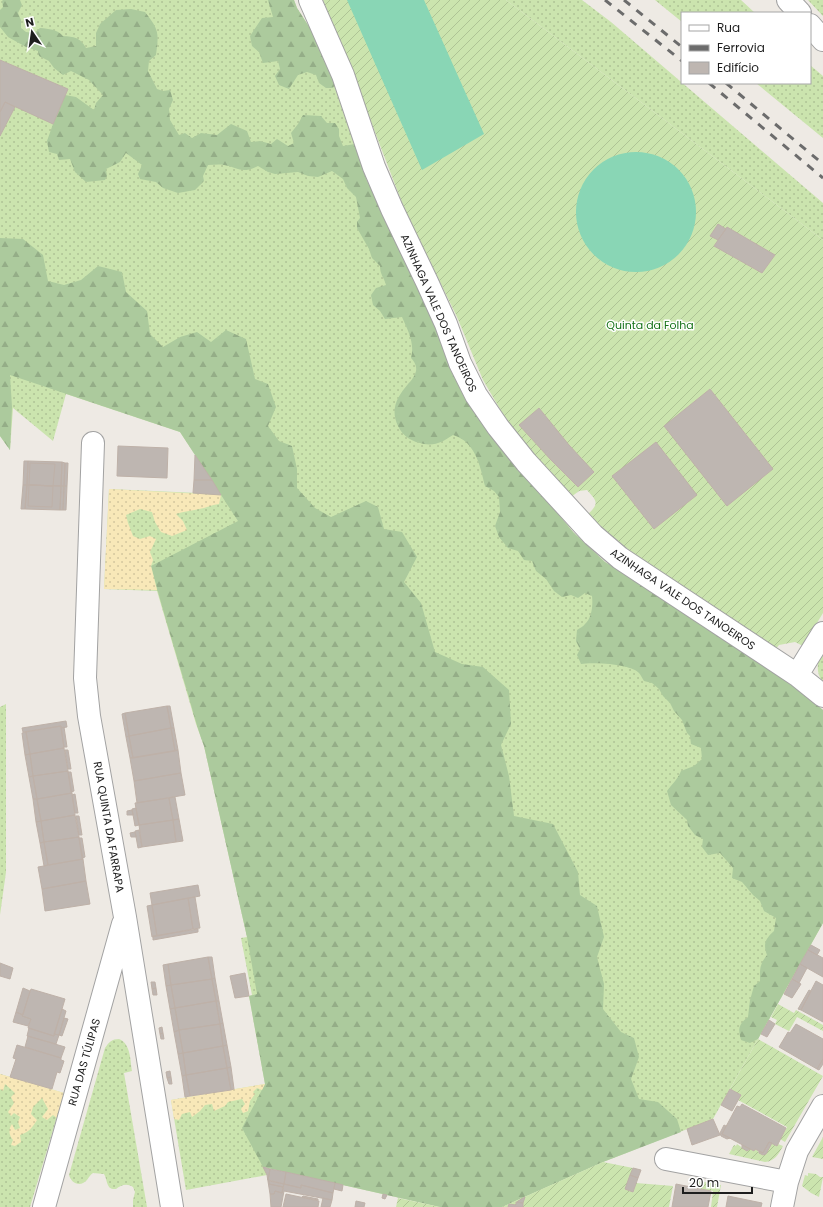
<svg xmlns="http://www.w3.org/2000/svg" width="823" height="1207" viewBox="0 0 823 1207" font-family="Poppins,sans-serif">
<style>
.grass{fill:url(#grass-dots)}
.forest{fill:url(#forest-firs)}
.sand{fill:url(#sand-dots)}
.garden{fill:url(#garden-furrows)}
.pitch{fill:#89d6b5}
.building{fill:#beb6b1;stroke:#beb1a8}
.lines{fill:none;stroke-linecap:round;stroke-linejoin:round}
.minor-casing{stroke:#a2a2a2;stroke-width:24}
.minor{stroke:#fff;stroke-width:22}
.rail{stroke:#6c6c6c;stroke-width:3;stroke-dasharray:8 8;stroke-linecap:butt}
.labels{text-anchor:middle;stroke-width:3;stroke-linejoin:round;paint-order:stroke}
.street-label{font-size:11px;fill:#1e1e1e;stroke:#fff}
.park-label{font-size:11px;fill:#157218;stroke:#fff}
</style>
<defs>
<pattern id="grass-dots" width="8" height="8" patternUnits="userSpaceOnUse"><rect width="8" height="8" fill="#cbe4ae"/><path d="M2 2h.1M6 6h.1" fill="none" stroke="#aec395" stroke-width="1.8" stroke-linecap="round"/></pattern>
<pattern id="forest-firs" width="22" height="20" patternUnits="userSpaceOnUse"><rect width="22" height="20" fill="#acca9d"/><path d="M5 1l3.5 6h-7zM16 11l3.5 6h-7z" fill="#94ad87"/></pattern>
<pattern id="sand-dots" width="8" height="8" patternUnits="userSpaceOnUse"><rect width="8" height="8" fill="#f8e8b8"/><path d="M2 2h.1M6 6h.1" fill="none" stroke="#d4c79e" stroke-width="1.8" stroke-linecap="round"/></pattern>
<pattern id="garden-furrows" width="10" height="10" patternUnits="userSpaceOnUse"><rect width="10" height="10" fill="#cbe4ae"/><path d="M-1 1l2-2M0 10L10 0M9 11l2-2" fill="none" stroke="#aec395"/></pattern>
</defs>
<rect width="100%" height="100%" fill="#eeeae4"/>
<!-- grass -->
<path class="grass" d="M0 0H294L297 8 317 39 330 64 367 181 392 230 432 317 444 352 466 396 499 443 574 533 605 562 665 598 823 710V923L713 1119 603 1162 502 1207H440L264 1167 267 1175 186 1190 171 1100 265 1084 249 996 252 995 241 938 247 937 204 746 196 724 157 591 104 589 109 489 221 494 180 432 66 394 53 441 13 408 10 450 0 436Z
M506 0H582L611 22 823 203V240Z
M655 0H741L755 13H682V22Z
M808 0H823V16L822 15Z
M810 65 823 76V138L756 83H810Z
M823 650V682C815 673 817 660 823 650Z
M6 704V872L0 915V707Z
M119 1039C131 1044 130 1060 132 1071L124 1073 147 1207H133V1200L135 1192 133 1187C127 1183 121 1185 116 1189 106 1190 108 1181 104 1174L93 1173C90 1175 89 1177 87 1180 80 1188 71 1183 69 1175L105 1048C109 1042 112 1039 119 1039Z
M0 1074 64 1093 30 1207H0Z"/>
<!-- forest -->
<path class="forest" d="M3 0H20L22 5 18 13 21 20V28L26 32 34 33 40 28C49 29 57 29 63 36 74 37 80 37 86 48L96 46V33L100 24 116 10 131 9 145 12C159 30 159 32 156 55L149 61 148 71 157 89 163 91 170 90 173 100 169 109 170 120 179 135 185 133 192 138 201 133 217 135 231 124 247 131 251 142 260 141 271 144 277 139 288 146 294 143 291 133 298 124 303 115 321 116 327 123H335L339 129V136L343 146 355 144 367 181 392 230 432 317 444 352 466 396 499 444 574 533 605 562 665 598 791 683 823 710V923L758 1039 750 1043 741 1040C738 1029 738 1025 748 1017L750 1000 754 986 760 981C760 970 759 965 767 955 763 944 765 939 774 931L776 918 764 911 760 901 753 895 742 882 732 878 733 868 720 853 708 855 702 847 703 839 695 835 688 826 687 820 671 805 667 791C672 784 678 779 681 771L694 766 702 759 701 748 691 744 690 736 687 733 682 720 674 711 670 703 663 696 659 689 652 683 644 681C642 678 641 675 639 673 631 664 593 662 581 664L577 655 580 649 576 641 577 630C579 628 583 627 585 624 592 618 593 605 592 596L585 593 578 598 571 595 562 597 554 591 546 579 536 571 532 561 524 560 518 551 508 548 499 537 495 526 500 512 499 497 494 491 485 486C480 466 476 442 453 435 444 441 436 446 424 444 413 442 403 437 398 426 390 409 397 397 408 384 411 381 415 376 416 371 417 366 414 361 411 358 415 343 408 331 402 317L385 319 380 311 373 305 371 295 376 288 386 285C384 277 380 275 380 266L372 258 369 249 357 228V222L360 218 356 197 347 188 343 179 332 171 318 177 308 176 298 172 275 174 268 172 258 166C241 174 240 168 224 165 219 164 213 165 208 165L203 176 204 181 195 190 178 193 163 188 156 182 140 179 138 174 142 165 126 153 120 162 106 169 107 176 105 180 86 182 75 172 70 159 59 160 57 154 49 152 47 141 53 124 65 95 76 97 94 110 96 103 103 95 89 80 71 71 63 75 54 68 49 61 39 56 38 51 26 47 8 37 0 27V10L3 7 2 1Z
M268 0H294L297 8 317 39 335 84 333 88H326L319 83 316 75 307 72 298 75 289 89 279 85 275 76 280 69 278 61 263 63 259 52 252 46 250 36 262 18 273 17Z
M0 238 23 239 43 255 48 281 64 285 81 280 98 266 122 272 126 292 147 311 150 334 163 347 180 337 197 332 211 342 226 330 246 339 255 379 268 384 276 407 268 426 279 441 292 446 297 469V488L315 508 331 517 366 501 378 507 384 529 402 532 417 557 404 582 421 603 435 652 462 664 483 667 509 690 511 724 501 745 509 776 514 816 553 824 578 872 580 895 597 906 604 937 597 957 604 984 603 1009 621 1032 634 1038 639 1057 631 1079 639 1099 658 1102 677 1119 681 1132 603 1162 502 1207H440L263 1167 242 1128 265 1084 249 996 257 994 247 937 204 746C196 725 191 703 184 681 173 643 161 605 151 566L238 521 180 432 10 375 12 407 10 450 0 436Z"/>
<!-- sand -->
<path class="sand" d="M109 489 221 495 219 504C211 505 206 508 199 509 190 511 185 511 176 514L183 521 187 530 172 536 161 532 155 522 152 512 140 509 126 515 128 523 133 536 140 539 150 536 156 539 150 552 153 560 151 566 157 590 104 589Z
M0 1074 64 1093 57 1118 53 1115 47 1120 42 1117 48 1109 42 1098 33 1107 31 1114 37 1120C32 1128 29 1132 20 1135L21 1142 15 1146 11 1145 13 1140C9 1135 8 1130 12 1124L15 1130 20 1128 18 1122 20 1117 14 1113 11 1116 8 1112 14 1103 11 1097 15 1093 5 1084 3 1091 0 1089Z
M265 1084 262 1090 257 1088 253 1092 255 1094 250 1101 248 1111 243 1113 241 1109 245 1104 242 1099 228 1102 225 1106 214 1111 212 1104 205 1105 200 1111 192 1117 190 1112 182 1114 179 1120 174 1119 171 1100Z"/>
<!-- garden -->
<path class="garden" d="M323 0H506L823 240V613L803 646 795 642 779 645 774 651 619 549 587 515C599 504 598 502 587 490L579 491 571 497 527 448 504 416 483 380 457 317 404 208 347 59Z
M778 1004 794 1013 796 1010 823 1025V1031L797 1017 789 1031 775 1024 777 1020 771 1017Z
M758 1039 823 1076 785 1142 780 1139 787 1127 738 1100 741 1095 730 1089Z
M823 1137V1159L812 1157Z
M772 1143 776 1146 778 1144 783 1146C778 1155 775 1161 765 1162L729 1154 734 1145 736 1146 737 1144 747 1151 750 1149 754 1151 755 1149 763 1155 766 1154Z
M603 1162 633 1168 626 1189 633 1192 636 1183 673 1186 669 1207H502Z
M808 1173 816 1174 820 1177H823L819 1197 811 1193 802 1186 805 1175 808 1176Z
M699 1181 721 1185 717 1207H711L713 1191 697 1189Z
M398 1198 440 1207H396Z"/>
<!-- pitch -->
<path class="pitch" d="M347 0H424L484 134 422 170Z
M576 212a60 60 0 1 1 120 0a60 60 0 1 1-120 0Z"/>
<!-- building -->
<path class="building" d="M0 60 68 89 53 124 5 102 0 112Z
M5 102 15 107 0 136V112Z
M718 224 726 229 718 240 710 236Z
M727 227 775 255 762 273 714 246Z
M710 389 773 469 727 506 664 426Z
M539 408 569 445 594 472 578 487 551 460 519 425Z
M656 442 697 495 654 529 612 476Z
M118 446 168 448 167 478 117 476Z
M195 455 212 480H194Z
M24 461H28L27 485H23Z
M28 461 62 462 61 486 27 485Z
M62 462 65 463 64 486H61Z
M30 463 55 464 53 486 29 485Z
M65 463H68L67 486H64Z
M194 480H212L221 495 193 493Z
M23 485H27L25 509H21Z
M27 485 61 486 60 510 25 509Z
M29 485 53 486 52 507 28 506Z
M61 486H64L63 510H60Z
M64 486H67L66 510H63Z
M167 706 171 728 129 736 125 713Z
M167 706H170L174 728H171Z
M125 713 129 736 126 737 122 714Z
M66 721 67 727 61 728V726L23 732 22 728Z
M61 726 64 748 30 754 26 732Z
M64 727 67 747H64L61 728Z
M171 728 175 751 133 758 129 736Z
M171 728H174L178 750 175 751Z
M26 732 30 754 25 755 22 733Z
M129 736 133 758H130L126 737Z
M64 748 68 771 33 776 30 754Z
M65 750H68L71 769H68Z
M178 750 181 773 134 781 130 758Z
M30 754 33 776 29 777 25 755Z
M68 771 72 793 37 799 33 776Z
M68 772H71L74 791 71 792Z
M181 773 185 795 137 803 134 781Z
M33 776 37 799H33L29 777Z
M72 793 75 815 41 821 37 799Z
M75 794 78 813H75L72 795Z
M175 797 179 819 173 820 169 798Z
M169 798 173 820 139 825 135 803Z
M33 799H37L41 821 36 822Z
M136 808 139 825 135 826 132 809Z
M132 810 133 815H127V811Z
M75 815 79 837 44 842 41 821Z
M76 816H79L82 835H79Z
M179 819 183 841 176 842 173 820Z
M173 820 176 842 142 847 139 825Z
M41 821 44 842 40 843 36 822Z
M139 830 142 847 138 848 135 831Z
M135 832 136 837H131L130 833Z
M79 837 83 859 48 865 44 842Z
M79 838H82L85 857 82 858Z
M44 842 48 865 44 866 40 843Z
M83 859 86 881 42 889 38 867Z
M86 881 90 904 45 911 42 889Z
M198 885 200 896 152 905 150 893Z
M195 897 200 928 193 929 188 898Z
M188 898 193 929 157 936 152 905Z
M152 905 157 936 152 937 147 906Z
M198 929V932L153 940V936Z
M811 945 820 950 817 955 808 950Z
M808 950 823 958V977L800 964Z
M208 957 212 979 171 985 168 964Z
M208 957H212L215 978 212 979Z
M0 963 13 968 10 979 0 976Z
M168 964 171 985 166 986 163 965Z
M800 964 807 968 799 983 792 979Z
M245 973 249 996 235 998 230 976Z
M215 978 219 1001H216L212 979Z
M212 979 216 1001 175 1008 171 985Z
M792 979 801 984 792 998 784 994Z
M816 981 823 985V1022L801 1010Z
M151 982H155L156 988 152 989Z
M171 985 175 1008 170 1009 166 986Z
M23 988 30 991 23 1015 16 1012Z
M156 988 157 995H153L152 989Z
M31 989 65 999 54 1036 28 1028 31 1019 22 1016Z
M809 990 811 991 801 1010 798 1009Z
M216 1001 220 1024 179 1030 175 1008Z
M216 1001H219L223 1023 220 1024Z
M175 1008 179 1030 174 1032 170 1009Z
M62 1009 66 1011 59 1035 54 1034Z
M16 1012 23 1015 22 1016 31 1019 28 1026 13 1022Z
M64 1018 68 1019 62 1036 59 1035Z
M769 1020 775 1024 767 1037 761 1034Z
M223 1023 227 1045 223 1046 220 1024Z
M220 1024 223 1046 183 1053 179 1030Z
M796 1024 823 1039V1059L817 1069 779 1047 788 1032 790 1033Z
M162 1027 163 1033 160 1034 159 1028Z
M29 1028 54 1036V1034L59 1035 56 1044 27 1036Z
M179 1030 183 1053 178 1054 174 1032Z
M163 1033 164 1039H161L160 1034Z
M28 1036 65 1047 61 1058 25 1047Z
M17 1045 61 1058V1060L64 1061 60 1073 57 1072 52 1089 10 1077 16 1059 13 1058Z
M227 1045 231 1067 227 1068 223 1046Z
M223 1046 227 1068 186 1075 183 1053Z
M183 1053 186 1075 182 1076 178 1054Z
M823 1059V1064L819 1070 817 1069Z
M231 1067 234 1089 231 1090 227 1068Z
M227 1068 231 1090 190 1096 186 1075Z
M170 1071 171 1077 167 1078 166 1072Z
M186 1075 190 1096 185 1097 182 1076Z
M171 1077 172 1084H169L167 1078Z
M730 1089 741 1095 732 1111 721 1105Z
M742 1104 786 1128 777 1146 769 1142 763 1153 755 1149 754 1151 722 1134 737 1106 740 1107Z
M713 1119 720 1135 692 1145 687 1129Z
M724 1125 726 1126 722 1134 730 1138 727 1139 721 1136 720 1133Z
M769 1142 772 1143 766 1154 763 1155 759 1153V1151L763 1153Z
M742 1145 750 1149 747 1151 742 1148Z
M263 1167 270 1169 268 1180 269 1181V1184L283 1187 282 1193 275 1191 274 1194H270L267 1175Z
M633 1168 641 1170 638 1178 630 1175Z
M270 1169 286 1172 284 1184 268 1180Z
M286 1172 335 1183 333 1193 301 1185V1188L284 1184Z
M630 1175 638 1178 633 1192 625 1189Z
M269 1181 284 1184 283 1187 269 1184Z
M335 1183 343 1185 342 1191 334 1189Z
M284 1184 301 1188V1185L333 1193 332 1200 284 1191 281 1207H271L270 1194H274L275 1191 282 1193Z
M676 1184 711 1191 708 1207H672Z
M286 1194 319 1201 318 1207H283Z
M383 1194 387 1195 385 1199 382 1198Z
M303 1196 318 1199V1200L302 1197Z
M728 1196 762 1203 761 1207H726Z
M525 1197 523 1203 517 1202 518 1201Z
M323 1198 332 1200 330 1207H321Z
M356 1201 365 1203 364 1207H355Z
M516 1202 523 1203V1207H508L509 1204 516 1205Z"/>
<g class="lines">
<!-- minor casing -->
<g class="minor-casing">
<path id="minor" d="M310 0 343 75 374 167 392 209 427 282 446 324 460 363 476 395 498 427 526 462 593 535 620 558 797 675 823 696
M788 0 800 13
M810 25 823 40
M93 443 85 678 89 716 125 917 172 1207
M797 675 823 633
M666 1159 787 1182
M44 1207 123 924
M782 1207 787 1182 797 1151 823 1106"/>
</g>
<!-- minor -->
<use href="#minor" class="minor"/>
<!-- rail -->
<path class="rail" d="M605 0 682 61
M624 0 682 47
M709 83 823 178
M726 83 823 164"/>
</g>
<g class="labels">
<!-- street labels -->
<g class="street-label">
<text transform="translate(439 313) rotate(66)" y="4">AZINHAGA VALE DOS TANOEIROS</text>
<text transform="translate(683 599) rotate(34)" y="4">AZINHAGA VALE DOS TANOEIROS</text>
<text transform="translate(109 827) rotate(80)" y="4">RUA QUINTA DA FARRAPA</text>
<text transform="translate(84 1062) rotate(-74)" y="4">RUA DAS TÚLIPAS</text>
</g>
<!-- park labels -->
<g class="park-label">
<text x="650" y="329">Quinta da Folha</text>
</g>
</g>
<!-- legend -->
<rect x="681" y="12" width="130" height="72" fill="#ffffff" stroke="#a5a5a5"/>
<rect x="689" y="25" width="20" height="6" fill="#ffffff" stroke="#a5a5a5"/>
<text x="717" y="32" font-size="12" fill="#1e1e1e">Rua</text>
<rect x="689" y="45" width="20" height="6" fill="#6c6c6c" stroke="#a5a5a5"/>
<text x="717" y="52" font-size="12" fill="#1e1e1e">Ferrovia</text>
<rect x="689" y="62" width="20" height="12" fill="#beb6b1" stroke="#a5a5a5"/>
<text x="717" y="72" font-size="12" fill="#1e1e1e">Edifício</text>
<!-- north arrow -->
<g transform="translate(32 32) rotate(347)" stroke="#ffffff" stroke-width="3" paint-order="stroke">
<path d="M0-3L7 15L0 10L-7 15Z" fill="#1e1e1e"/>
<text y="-6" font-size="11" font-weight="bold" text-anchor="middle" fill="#1e1e1e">N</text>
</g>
<!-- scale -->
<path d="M683 1187v6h69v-6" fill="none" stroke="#1e1e1e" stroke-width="2"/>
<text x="689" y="1187" font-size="12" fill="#1e1e1e" stroke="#ffffff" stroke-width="3" paint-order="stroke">20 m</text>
</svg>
